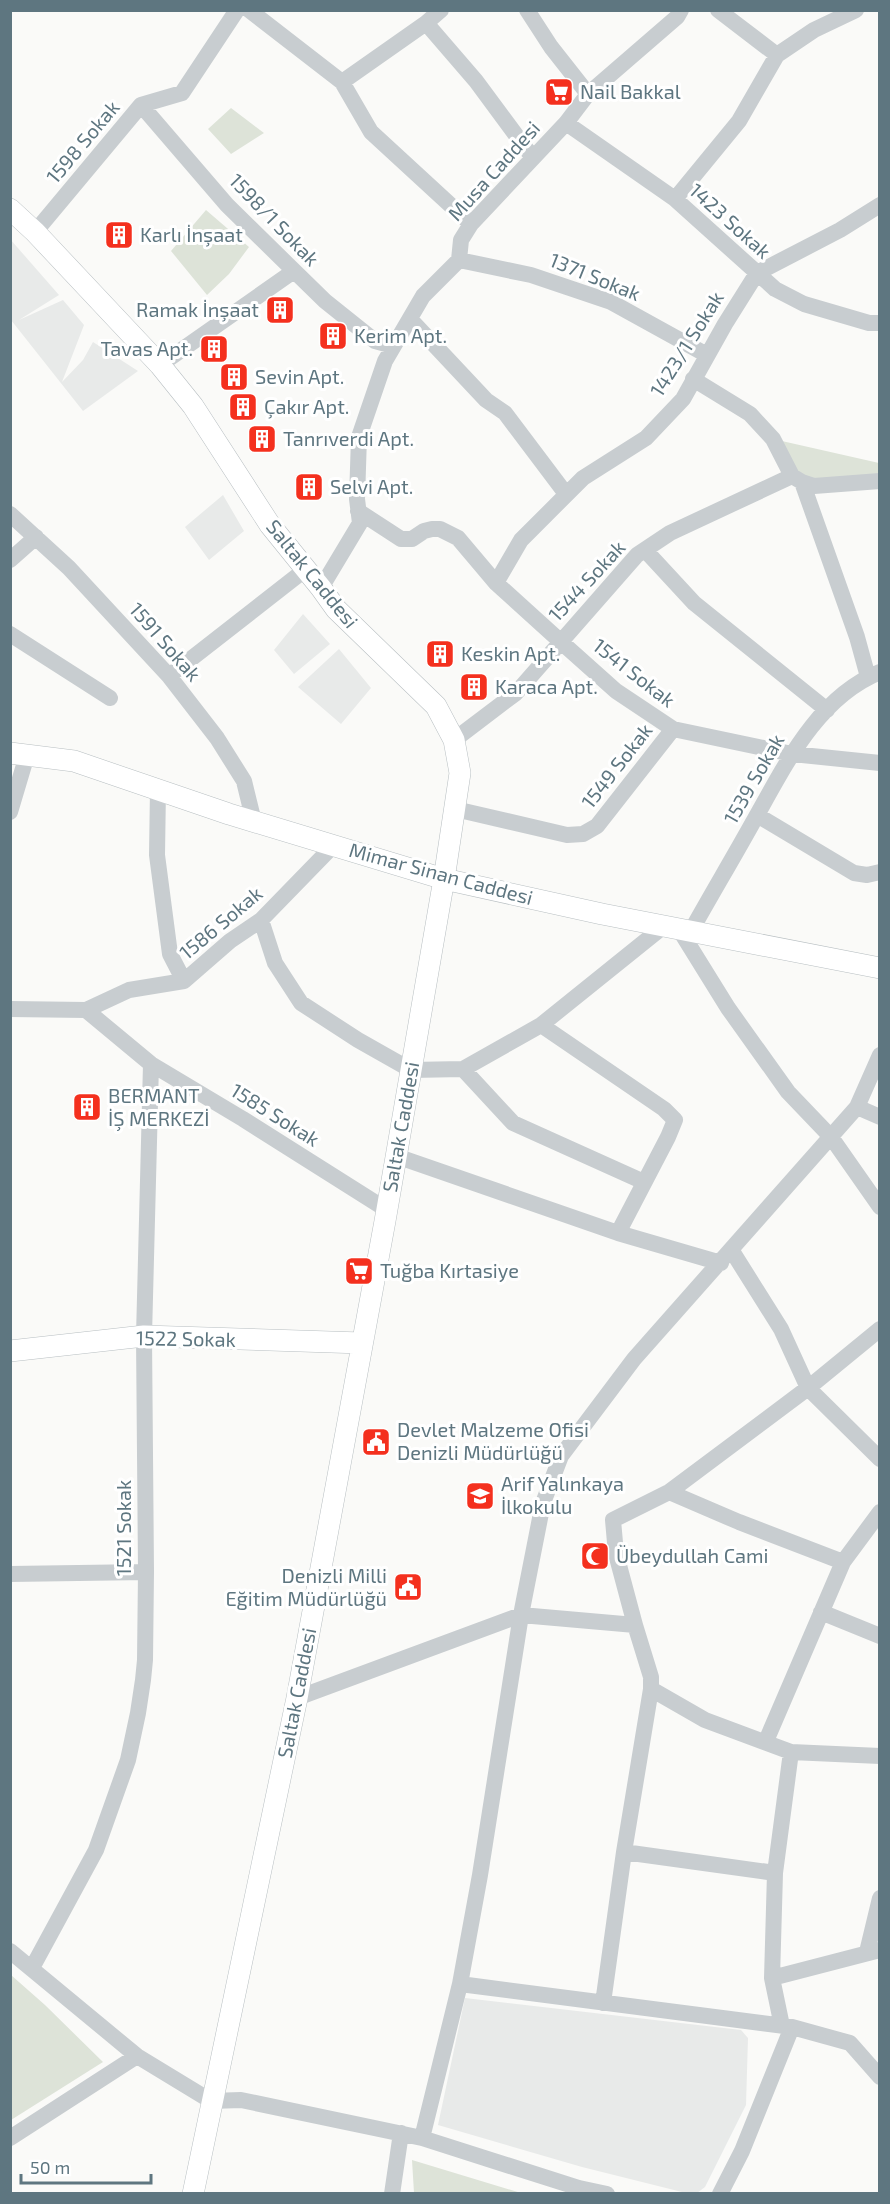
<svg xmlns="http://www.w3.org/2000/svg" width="890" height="2204" viewBox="0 0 890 2204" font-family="'Exo 2',sans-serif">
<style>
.built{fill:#e8eae9}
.park{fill:#dde3d8}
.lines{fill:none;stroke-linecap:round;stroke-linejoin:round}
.major-casing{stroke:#b8bfc2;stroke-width:22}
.minor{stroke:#c8cdd0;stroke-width:16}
.major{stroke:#fff;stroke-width:21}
.labels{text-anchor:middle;stroke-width:6;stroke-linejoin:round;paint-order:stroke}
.poi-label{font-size:20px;fill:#5e7680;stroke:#fff;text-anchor:start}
.street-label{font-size:20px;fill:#5e7680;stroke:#fff}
</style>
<rect width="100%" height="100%" fill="#fafaf8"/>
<!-- built -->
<path class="built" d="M10 239 59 295 19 320 63 300 84 325 62 382 83 360 93 342 138 371 83 411 11 320Z
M223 495 244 531 209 560 185 527Z
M303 614 330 644 294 674 274 650Z
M339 649 371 688 341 724 298 687Z
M465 1998 741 2030 748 2038 746 2105 705 2187 697 2193H686L582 2167 438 2125Z"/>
<!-- park -->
<path class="park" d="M231 108 264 133 231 154 208 129Z
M206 210 249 247 229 274 207 295 171 251Z
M773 439 879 463V481L802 482Z
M11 1975 45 2005 103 2062 11 2120Z
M412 2160 521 2193H414Z"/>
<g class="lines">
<!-- major casing -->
<g class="major-casing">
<path id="major" d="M10 209 35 232 160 365 193 406 270 525 321 588 336 609 436 706 454 740 460 773 444 879 385 1221 297 1698 193 2194
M10 753 74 761 229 814 444 879 602 914 880 968
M10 1351 144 1336 362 1343"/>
</g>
<!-- minor -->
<path class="minor" d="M249 10 342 82 371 132 471 224
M527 10 551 47 588 94
M718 10 777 55
M426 23 476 81 533 158
M342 82 426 23 441 10
M141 105 227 205 281 258 325 301 375 341 393 346
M566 123 675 199 775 289 804 304 869 323H880
M675 199 739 121 777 55 814 30 856 10
M35 232 141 105 182 93 237 10
M459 260 531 275 611 302 707 355
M410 319 486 400 505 413 566 494
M160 365 294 271
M693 379 750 414 773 439 792 476 802 482 814 486 880 481
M802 482 857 637 868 677
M358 511 401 539H412L424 531 432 529H440L458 538 496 583 560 641 616 691 673 729 792 754 880 763
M10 514 69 568 169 676 217 738 244 781 254 822
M645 550 694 603 827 710
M10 560 36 537
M496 583 521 540 583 478 646 438 683 399 725 324 757 273 840 230 880 205
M321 588 360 523 357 499 359 437 385 361 423 296 459 260 461 240 471 224 566 123 588 94 677 17 681 10
M10 634 110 698
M169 676 306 569
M454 740 516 693 637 555 670 533 792 476
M158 789 157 855 170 954 184 981
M455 809 567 835 583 834 597 826 673 729
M10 812 27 755
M757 815 854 873 867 875 880 872
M261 920 275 963 301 1003 358 1040 411 1070 463 1069 541 1025 664 926
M679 929 728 1008 788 1092 831 1137 880 1207
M691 931C711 895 732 860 752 824 784 768 816 698 880 672
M10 1009 86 1010 129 990 184 981 230 941 261 920 333 846
M86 1010 151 1064 243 1119 387 1210
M541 1025 664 1109 675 1120 668 1137 618 1233
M463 1069 513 1123 644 1182
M857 1107 880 1117
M396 1156 618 1233 721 1263
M732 1251 781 1329 808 1388 880 1459
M669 1492 739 1522 843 1562
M10 1574 146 1572
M821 1612 880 1636
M635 1625 616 1554 613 1520 669 1492 808 1388 880 1329
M297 1698 521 1615 635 1625 651 1677V1689L705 1720 791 1752 880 1756
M766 1741 843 1562 880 1512
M624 1852 775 1873
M10 1951 137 2056 211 2101 241 2100 422 2138 579 2188 607 2194
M867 1952 880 1898
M32 1968 96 1850 128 1760 138 1713 143 1680 145 1660 146 1572 144 1336 151 1064
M772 1978 880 1950
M460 1984 792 2027 850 2043 880 2077
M603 2003 624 1852 651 1689
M782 2026 772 1978 775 1873 791 1752
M10 2138 137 2056
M422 2138 460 1984 480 1875 521 1615 543 1503 561 1456 634 1359 857 1107 880 1055
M392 2194 401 2133
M720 2194 742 2151 792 2027"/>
<!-- major -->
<use href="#major" class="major"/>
</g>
<!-- icons -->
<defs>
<g id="supermarket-square" transform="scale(1.5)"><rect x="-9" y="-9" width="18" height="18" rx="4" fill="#f4301e" stroke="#fff"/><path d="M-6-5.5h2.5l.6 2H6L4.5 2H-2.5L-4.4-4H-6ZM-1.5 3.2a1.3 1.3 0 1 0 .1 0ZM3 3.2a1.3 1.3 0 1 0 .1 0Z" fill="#fff"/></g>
<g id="building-square" transform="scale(1.5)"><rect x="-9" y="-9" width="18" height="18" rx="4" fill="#f4301e" stroke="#fff"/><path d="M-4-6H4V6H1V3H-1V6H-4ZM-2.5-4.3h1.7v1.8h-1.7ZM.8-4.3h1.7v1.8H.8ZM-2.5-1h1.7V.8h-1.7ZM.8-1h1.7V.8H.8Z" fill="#fff"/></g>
<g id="civic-square" transform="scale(1.5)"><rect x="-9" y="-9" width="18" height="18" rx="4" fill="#f4301e" stroke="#fff"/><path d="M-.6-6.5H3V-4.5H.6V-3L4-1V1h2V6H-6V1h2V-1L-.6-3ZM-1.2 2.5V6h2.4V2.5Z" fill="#fff"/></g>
<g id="school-square" transform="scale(1.5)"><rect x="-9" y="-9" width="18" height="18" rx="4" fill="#f4301e" stroke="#fff"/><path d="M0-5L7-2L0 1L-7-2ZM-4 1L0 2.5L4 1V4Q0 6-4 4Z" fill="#fff"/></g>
<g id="mosque-square" transform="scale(1.5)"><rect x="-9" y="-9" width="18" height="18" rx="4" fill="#f4301e" stroke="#fff"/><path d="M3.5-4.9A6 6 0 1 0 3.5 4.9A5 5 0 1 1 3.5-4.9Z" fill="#fff"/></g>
</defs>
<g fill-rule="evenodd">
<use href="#supermarket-square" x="559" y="92"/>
<use href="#building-square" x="119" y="235"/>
<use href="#building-square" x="280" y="310"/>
<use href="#building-square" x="333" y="336"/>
<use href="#building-square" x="214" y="349"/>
<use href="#building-square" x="234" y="377"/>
<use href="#building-square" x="243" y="407"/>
<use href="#building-square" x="262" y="439"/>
<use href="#building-square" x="309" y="487"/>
<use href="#building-square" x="440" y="654"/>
<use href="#building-square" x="474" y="687"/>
<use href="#building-square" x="87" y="1107"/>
<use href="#supermarket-square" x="359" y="1271"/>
<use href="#civic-square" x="376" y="1442"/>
<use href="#school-square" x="480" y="1496"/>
<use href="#mosque-square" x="595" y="1556"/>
<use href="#civic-square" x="408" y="1587"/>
</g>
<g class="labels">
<!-- poi labels -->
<g class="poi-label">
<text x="580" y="99">Nail Bakkal</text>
<text x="140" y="242">Karlı İnşaat</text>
<text x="259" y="317" text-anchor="end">Ramak İnşaat</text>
<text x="354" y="343">Kerim Apt.</text>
<text x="193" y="356" text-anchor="end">Tavas Apt.</text>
<text x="255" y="384">Sevin Apt.</text>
<text x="264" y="414">Çakır Apt.</text>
<text x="283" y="446">Tanrıverdi Apt.</text>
<text x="330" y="494">Selvi Apt.</text>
<text x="461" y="661">Keskin Apt.</text>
<text x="495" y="694">Karaca Apt.</text>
<text x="108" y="1103">BERMANT<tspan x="108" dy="23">İŞ MERKEZİ</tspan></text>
<text x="380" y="1278">Tuğba Kırtasiye</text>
<text x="397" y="1437">Devlet Malzeme Ofisi<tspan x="397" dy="23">Denizli Müdürlüğü</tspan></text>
<text x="501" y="1491">Arif Yalınkaya<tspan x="501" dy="23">İlkokulu</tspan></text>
<text x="616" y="1563">Übeydullah Cami</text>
<text x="387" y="1583" text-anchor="end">Denizli Milli<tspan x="387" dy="23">Eğitim Müdürlüğü</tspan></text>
</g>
<!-- street labels -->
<g class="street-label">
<text transform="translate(83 142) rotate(-50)" y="7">1598 Sokak</text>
<text transform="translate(494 171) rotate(-48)" y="7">Musa Caddesi</text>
<text transform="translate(274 220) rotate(46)" y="7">1598/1 Sokak</text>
<text transform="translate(730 221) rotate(42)" y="7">1423 Sokak</text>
<text transform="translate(595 277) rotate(22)" y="7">1371 Sokak</text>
<text transform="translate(687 344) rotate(-58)" y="7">1423/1 Sokak</text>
<text transform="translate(312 574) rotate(51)" y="7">Saltak Caddesi</text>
<text transform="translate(587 581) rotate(-47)" y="7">1544 Sokak</text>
<text transform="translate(165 642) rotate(49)" y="7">1591 Sokak</text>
<text transform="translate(634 673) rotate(38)" y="7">1541 Sokak</text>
<text transform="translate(617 766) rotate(-52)" y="7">1549 Sokak</text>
<text transform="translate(754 779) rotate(-60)" y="7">1539 Sokak</text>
<text transform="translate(441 874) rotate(15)" y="7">Mimar Sinan Caddesi</text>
<text transform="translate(221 923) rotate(-40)" y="7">1586 Sokak</text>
<text transform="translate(275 1115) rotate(32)" y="7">1585 Sokak</text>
<text transform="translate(401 1127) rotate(-80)" y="7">Saltak Caddesi</text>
<text transform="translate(186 1339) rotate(1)" y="7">1522 Sokak</text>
<text transform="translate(124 1528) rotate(-90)" y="7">1521 Sokak</text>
<text transform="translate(297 1693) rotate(-79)" y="7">Saltak Caddesi</text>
</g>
</g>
<!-- border -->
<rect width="890" height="2204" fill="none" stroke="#5e7680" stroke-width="24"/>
<!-- scale -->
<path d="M21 2174v9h130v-9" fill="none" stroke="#5e7680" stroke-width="3"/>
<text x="30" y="2174" font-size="18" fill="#5e7680" stroke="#ffffff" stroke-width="4.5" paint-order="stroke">50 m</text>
</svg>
